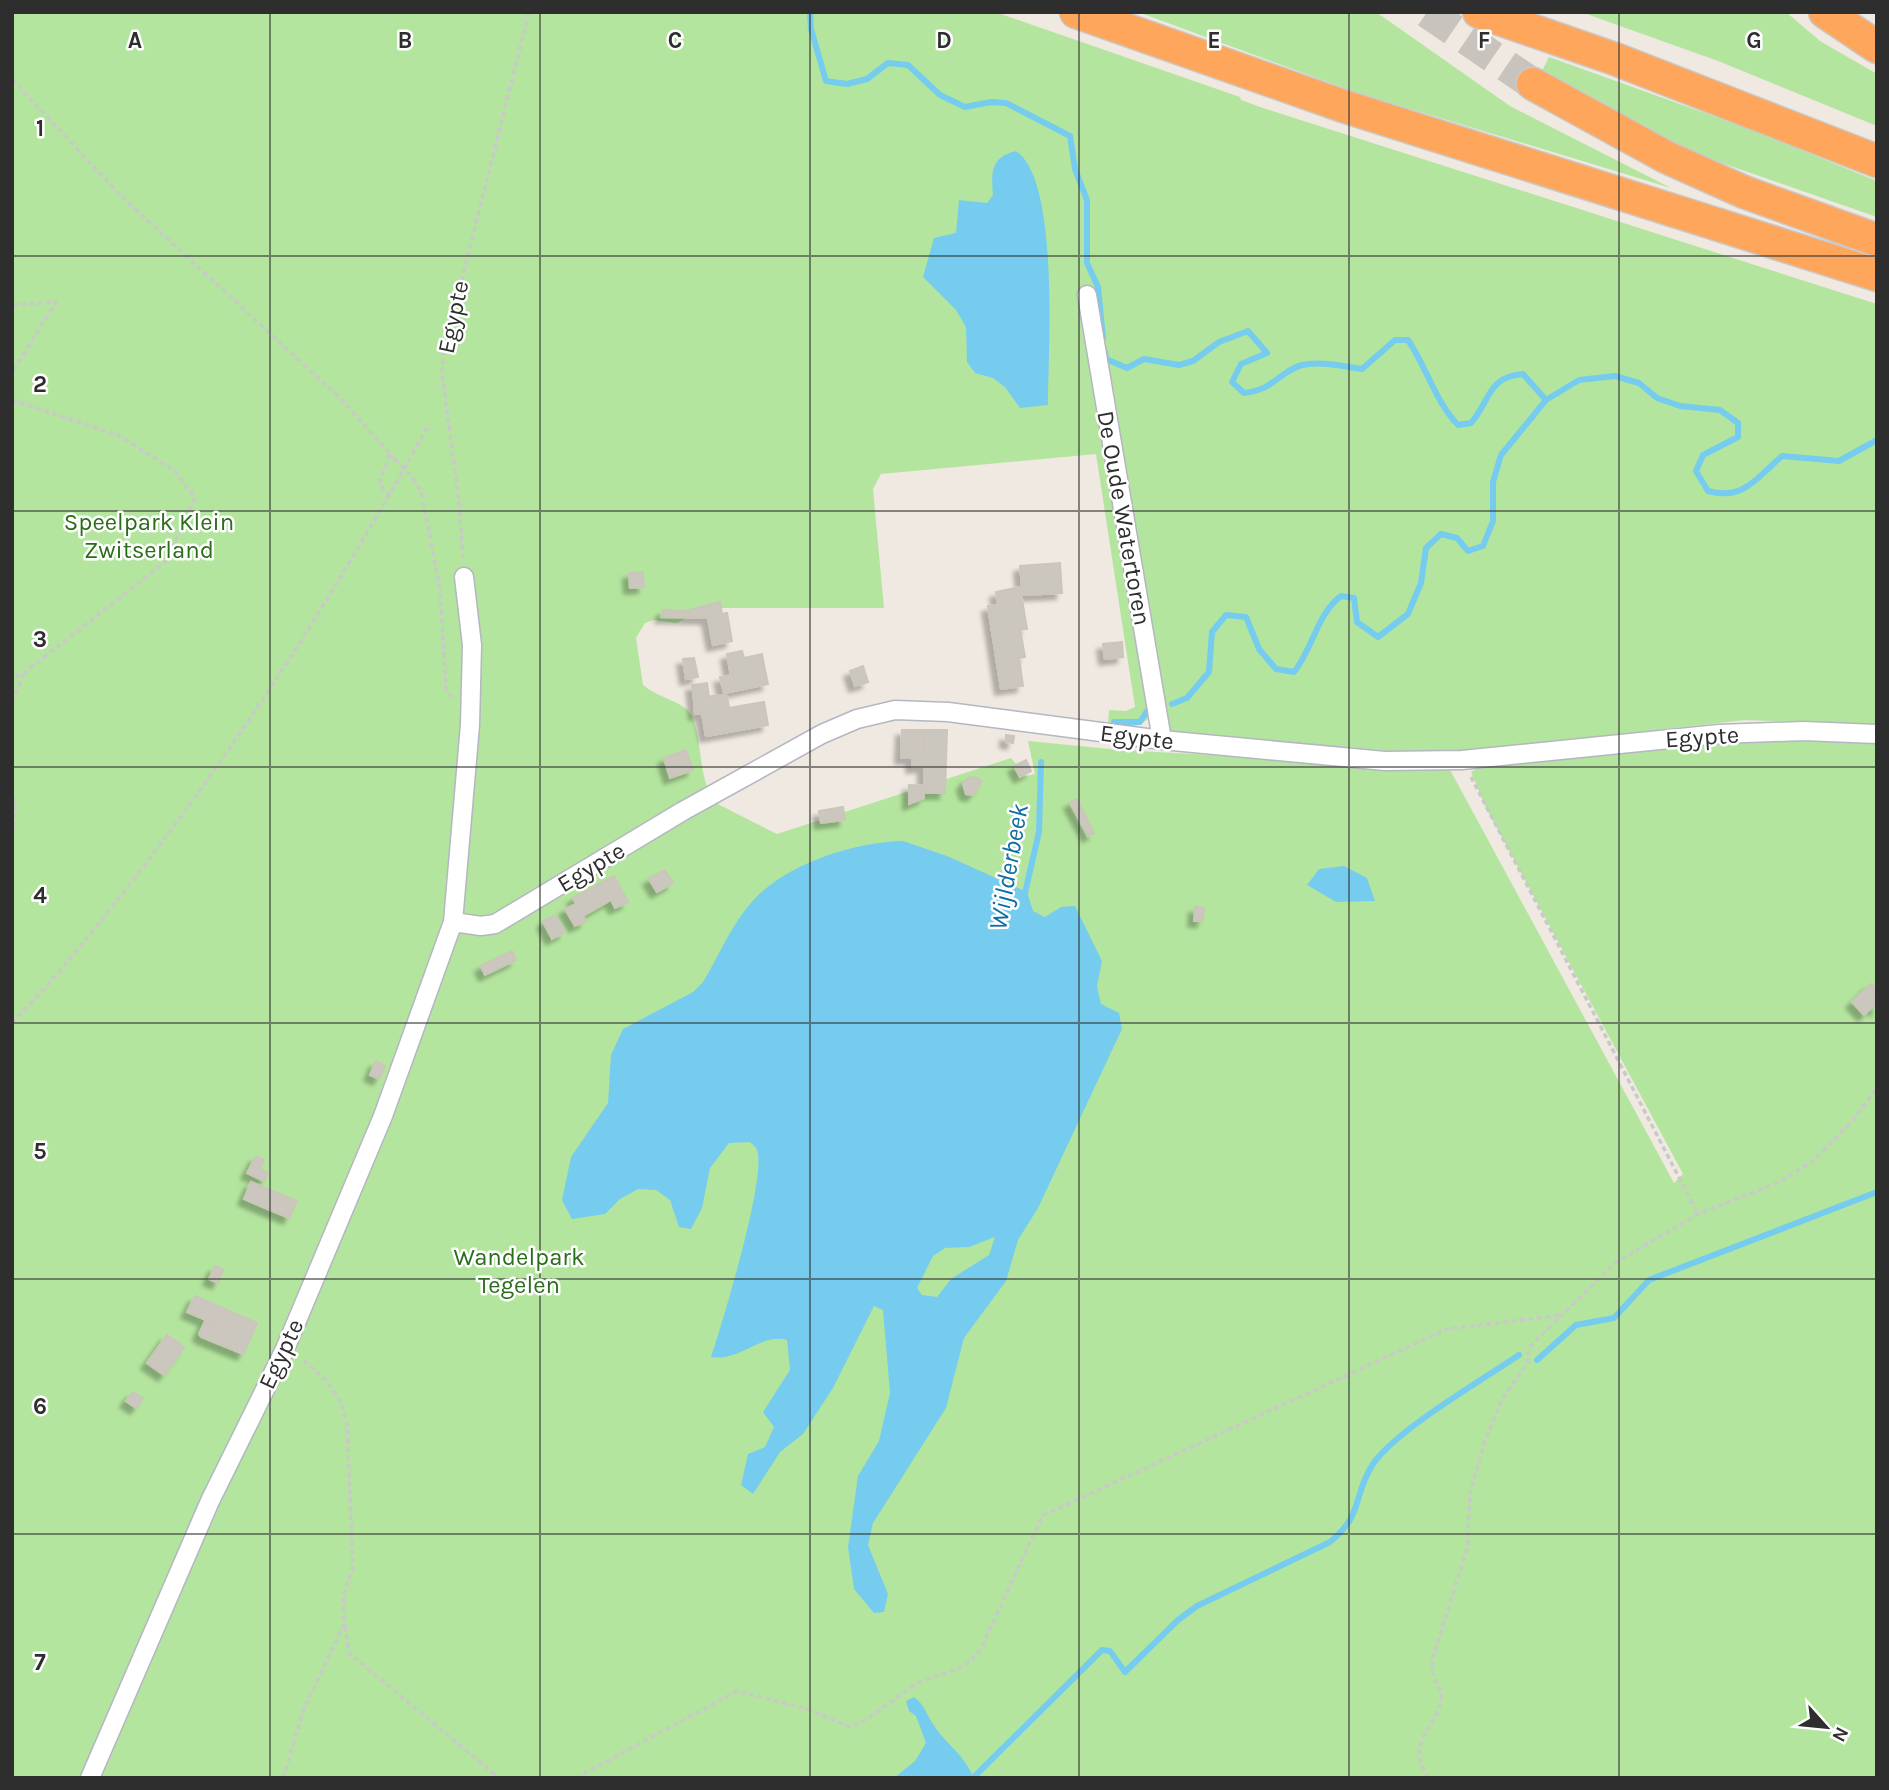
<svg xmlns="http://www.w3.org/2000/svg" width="1889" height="1790" viewBox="0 0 1889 1790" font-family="Karla,sans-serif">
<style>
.green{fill:#b4e59e}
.water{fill:#75ccef;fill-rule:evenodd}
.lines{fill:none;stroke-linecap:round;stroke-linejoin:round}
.stream{stroke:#75ccef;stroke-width:6}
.building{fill:#cbc7bf;stroke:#cbc5ba;stroke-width:2;filter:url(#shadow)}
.highway-tunnel{stroke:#c8c4bd;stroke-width:32;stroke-dasharray:32 16;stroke-linecap:butt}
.street-casing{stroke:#b4b6c1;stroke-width:21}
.highway-casing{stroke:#c9c9c9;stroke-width:35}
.path{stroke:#c9c9c9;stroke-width:3.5;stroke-dasharray:5 3.5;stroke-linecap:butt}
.street{stroke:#fff;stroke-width:18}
.highway{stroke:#fea65c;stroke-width:32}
.path-bridge{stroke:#c9c9c9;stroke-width:3.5;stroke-dasharray:5 3.5;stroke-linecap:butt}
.grid{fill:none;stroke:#2e2e2e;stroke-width:2;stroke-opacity:0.55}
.labels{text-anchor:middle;stroke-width:5;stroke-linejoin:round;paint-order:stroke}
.street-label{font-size:24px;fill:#2e2e2e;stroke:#fff}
.park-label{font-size:24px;fill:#2a6d1b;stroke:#fff}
.water-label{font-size:26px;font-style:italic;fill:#0d6ca2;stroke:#fff}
.grid-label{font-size:23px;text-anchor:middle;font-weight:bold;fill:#2e2e2e;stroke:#fff;stroke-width:5;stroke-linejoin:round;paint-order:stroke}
</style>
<defs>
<filter id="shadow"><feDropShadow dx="-6" dy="6" stdDeviation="2" flood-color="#0004"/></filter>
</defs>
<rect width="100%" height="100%" fill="#efe9e1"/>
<!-- green -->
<path class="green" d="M12 12H995L1240 97 1241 100 1263 108 1877 304V725L1745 720 1489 749 1413 753 1153 730 1149 718C1136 730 1125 727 1108 725L1109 710 1126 711 1135 707 1096 454 881 474 873 489 884 608H709L676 623 654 620 645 623 636 638 643 685C656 696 671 698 685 708 702 720 698 765 707 786L696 793 777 834 1011 758 1026 776 1035 774 1028 741 1120 750 1449 768 1674 1183 1683 1174 1485 806 1471 772 1478 768 1624 749 1780 740 1877 744V1778H12Z
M1138 12H1376L1510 106 1671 188 1355 92Z
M1581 12H1786L1820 41 1877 74V126L1718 61Z
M1549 57 1755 131 1877 181V217L1685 150 1540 75Z"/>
<!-- water -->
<path class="water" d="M1016 151C1060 180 1048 353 1048 405L1020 408 1005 387 993 378 975 373 967 362 966 327 956 310 923 277 934 238 956 233 959 200 987 203 993 195C991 172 991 157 1016 151Z
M903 841 947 856 1027 892 1033 911 1045 917 1061 907 1075 906 1102 961 1097 986 1101 1004 1119 1013 1122 1029 1038 1208 1018 1240 1006 1281 964 1338 946 1408 873 1523 868 1545 888 1594 884 1612 874 1613 854 1589 848 1547 858 1476 879 1441 890 1393 883 1310 874 1306 833 1388 803 1434 780 1452 753 1494 741 1485 748 1454 765 1447 774 1427 763 1412 790 1370 787 1340C762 1332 740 1362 711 1357 722 1324 767 1177 757 1150 756 1147 752 1144 750 1142L729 1143 710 1168 702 1208 691 1229 679 1227 670 1200 656 1190 638 1189 620 1199 605 1214 572 1219 562 1200 571 1157 608 1103 611 1055 623 1029 693 992 703 982C719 956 731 925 751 903 784 864 854 842 903 841ZM995 1237 989 1255 951 1279 937 1297 922 1295 917 1288 933 1256 945 1248 969 1247Z
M1344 866 1367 878 1375 901 1336 902 1307 885 1319 869Z
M914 1697C925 1705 926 1714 933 1724 946 1745 961 1750 974 1778H894L915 1761 926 1743 916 1716 909 1711 906 1701Z"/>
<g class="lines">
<!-- stream -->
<path class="stream" d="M810 12 811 29 826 81 847 84 867 79 888 63 908 65 940 95 965 107 991 102 1006 103 1070 136 1075 169 1087 200V263L1098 287 1103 338
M1105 352 1106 359 1127 368 1144 359 1179 365 1193 361 1219 342 1248 331 1267 353 1241 364 1232 382 1244 393C1274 390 1280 371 1302 365 1322 361 1343 366 1362 369L1395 340H1408C1427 368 1435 401 1458 425L1471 423C1491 400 1487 377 1523 374L1546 400
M1172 704 1187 698 1209 672 1212 632 1226 615 1246 617 1259 649 1276 669 1294 672C1314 647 1316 615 1341 596L1354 598 1357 622 1378 637 1408 614 1421 583 1426 548 1441 534 1457 538 1468 551 1483 546 1493 521V482L1501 455 1546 400 1579 380 1615 376 1639 383 1657 398 1680 406 1720 410 1738 423V437L1703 455 1696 471 1708 491C1743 501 1757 478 1782 456L1839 461 1877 440
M1114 722H1140L1149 708
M1024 897 1039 832 1041 762
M1537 1360 1576 1325 1614 1318 1649 1280 1877 1192
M973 1778 1102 1650 1110 1651 1125 1672 1178 1620 1197 1606 1330 1542C1365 1513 1352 1496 1373 1464 1396 1430 1482 1380 1519 1355"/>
</g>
<!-- building -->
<path class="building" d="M1060 563 1062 593 1023 595 1020 566Z
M643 572 644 587 630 588 629 573Z
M1020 587 1027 629H1020L1025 657 1019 658 1023 686 1001 689 988 606 998 605 996 592Z
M720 602 722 614 727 613 732 641 713 645 708 618 661 617 663 610 686 611Z
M1122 642 1123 657 1105 659 1103 644Z
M742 651 744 658 762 654 765 670 731 676 727 654Z
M694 658 698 677 686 679 683 659Z
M863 666 868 682 855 686 850 671Z
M765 670 768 684 724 693 720 677Z
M707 683 709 698 694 700 692 685Z
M717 695 727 696 729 708 764 702 768 725 706 736 702 713 695 714 694 700Z
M902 730H925L924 766 912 767V758H901Z
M924 730H947L945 793H924Z
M1006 735 1014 736 1013 743 1006 742Z
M686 750 693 770 670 778 664 758Z
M1026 760 1031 771 1020 777 1014 766Z
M976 777 982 782 973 795 966 794 963 784 968 778Z
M909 785 924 786V798L909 804Z
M1077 799 1094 833 1088 836 1070 803Z
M843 807 845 820 821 823 819 811Z
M665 870 673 883 657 892 649 879Z
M614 876 628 902 615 908 611 900 583 916 586 921 575 926 565 909 576 904 573 898Z
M1195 907 1204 908 1203 921H1194Z
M555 915 565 932 552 939 543 922Z
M512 951 516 960 485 975 481 966Z
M1871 984 1877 991V1010L1873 1006 1864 1015 1852 1002Z
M376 1061 385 1066 379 1079 370 1075Z
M256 1156 264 1160 260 1169 268 1173 264 1181 247 1173Z
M251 1182 297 1201 289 1218 244 1199Z
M215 1266 223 1270 218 1283 209 1279Z
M195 1296 257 1323 250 1339 187 1312Z
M206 1319 250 1339 243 1354 201 1337 199 1334Z
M167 1335 184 1347 164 1375 147 1363Z
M133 1392 143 1398 136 1408 126 1401Z"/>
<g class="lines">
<!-- highway-tunnel -->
<path class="highway-tunnel" d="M1427 12 1533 84"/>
<!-- street casing -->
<g class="street-casing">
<path id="street" d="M1087 295 1162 740
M453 922 481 926 495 924 683 811 822 734 857 719 895 710 948 712 1162 740 1385 761 1462 760 1719 734 1803 731 1877 734
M90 1778 210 1501 285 1349 383 1116 453 922 470 725 472 645 464 577"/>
</g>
<!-- highway casing -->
<g class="highway-casing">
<path id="highway" d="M1076 12 1343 106 1877 275
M1479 12 1615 59 1877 161
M1825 12 1877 47
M1533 84 1666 157 1744 192 1877 240"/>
</g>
<!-- path -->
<path class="path" d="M12 79 120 195 341 399 395 459
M12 305 56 302 12 373
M12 400 118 435 175 471 195 498 166 561 24 673 12 678
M413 478 421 491 440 589 446 689 451 697
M390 496 379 484 390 454
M463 558 459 502 442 374 443 355 529 12
M12 702 23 675
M1471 777 1698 1214
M12 798 16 801 12 835
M12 1023C53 981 89 936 125 890 240 744 339 587 429 424
M345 1626 349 1653 499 1778
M283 1778 305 1706 344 1624 343 1596 353 1568 347 1425 340 1401 327 1381 302 1359
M576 1778 737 1691 805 1708 850 1727C875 1717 892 1699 915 1685 942 1670 961 1676 981 1649L1042 1516 1447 1329 1561 1315
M1428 1778C1405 1740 1434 1733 1441 1700 1443 1688 1435 1684 1433 1674 1431 1669 1433 1662 1433 1657L1467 1549 1470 1493 1486 1438 1502 1399 1528 1363 1529 1347 1615 1263 1698 1214 1777 1183 1812 1162 1852 1121 1877 1088"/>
<!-- street -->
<use href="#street" class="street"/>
<!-- highway -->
<use href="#highway" class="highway"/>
<!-- path-bridge -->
<path class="path-bridge" d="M395 459 413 478"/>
</g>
<!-- grid -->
<path class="grid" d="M270 12V1778M540 12V1778M810 12V1778M1079 12V1778M1349 12V1778M1619 12V1778M12 256H1877M12 511H1877M12 767H1877M12 1023H1877M12 1279H1877M12 1534H1877"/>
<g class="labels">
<!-- street labels -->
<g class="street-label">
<text transform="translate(453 317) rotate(-78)" y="8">Egypte</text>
<text transform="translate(1124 518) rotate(80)" y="8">De Oude Watertoren</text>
<text transform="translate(1137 737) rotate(7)" y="8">Egypte</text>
<text transform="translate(1702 737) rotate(-4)" y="8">Egypte</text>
<text transform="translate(591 867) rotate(-31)" y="8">Egypte</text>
<text transform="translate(281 1354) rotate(-65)" y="8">Egypte</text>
</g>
<!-- park labels -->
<g class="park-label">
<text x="149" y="530">Speelpark Klein<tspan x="149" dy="28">Zwitserland</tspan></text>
<text x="519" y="1265">Wandelpark<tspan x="519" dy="28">Tegelen</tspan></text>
</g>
<!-- water labels -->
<g class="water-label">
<text transform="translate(1008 867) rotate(-80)" y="9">Wijlderbeek</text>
</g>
</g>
<g class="grid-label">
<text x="135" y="48">A</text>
<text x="405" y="48">B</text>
<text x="675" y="48">C</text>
<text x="944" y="48">D</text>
<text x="1214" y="48">E</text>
<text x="1484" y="48">F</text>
<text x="1754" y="48">G</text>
<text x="40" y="136">1</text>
<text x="40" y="392">2</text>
<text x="40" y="647">3</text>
<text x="40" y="903">4</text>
<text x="40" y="1159">5</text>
<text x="40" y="1414">6</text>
<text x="40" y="1670">7</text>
</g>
<!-- border -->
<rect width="1889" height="1790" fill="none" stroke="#2e2e2e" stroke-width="28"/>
<!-- north arrow -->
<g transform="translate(1826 1727) rotate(117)" stroke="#ffffff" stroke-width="5" paint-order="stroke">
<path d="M0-5L12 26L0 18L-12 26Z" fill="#2e2e2e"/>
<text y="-10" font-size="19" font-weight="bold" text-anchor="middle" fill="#2e2e2e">N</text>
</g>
</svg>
